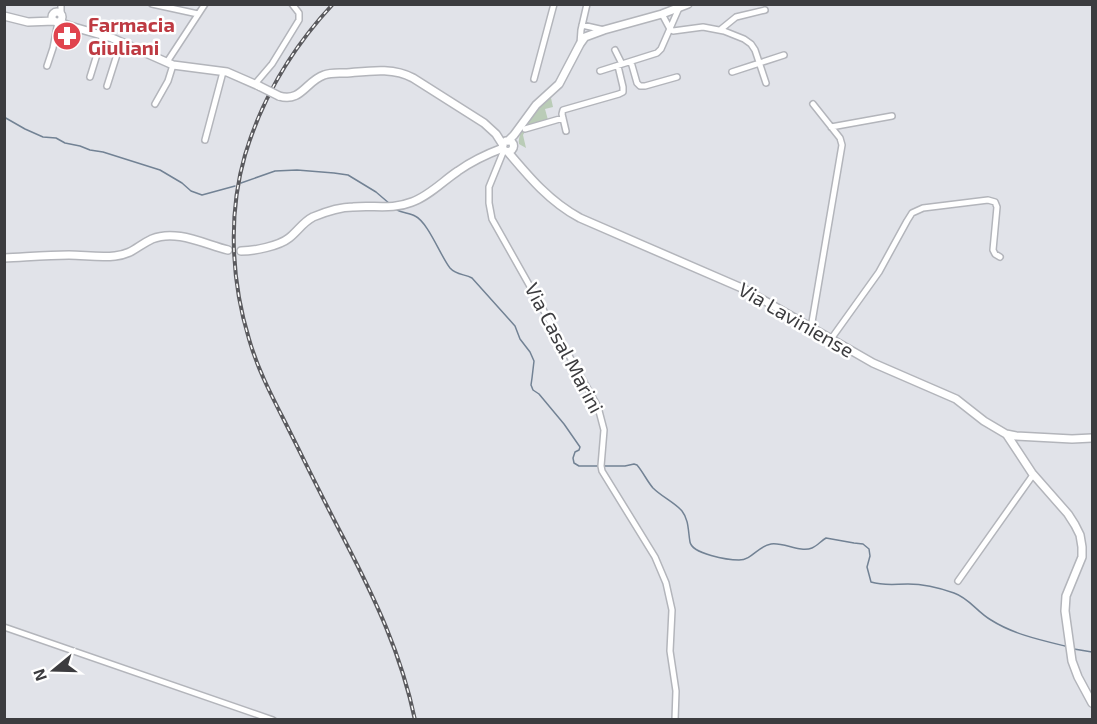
<svg xmlns="http://www.w3.org/2000/svg" width="1097" height="724" viewBox="0 0 1097 724" font-family="'Exo 2',sans-serif">
<style>
.green{fill:#baccb7}
.lines{fill:none;stroke-linecap:round;stroke-linejoin:round}
.stream{stroke:#728294;stroke-width:1.5}
.minor-casing{stroke:#b3b5bb;stroke-width:8}
.tertiary-casing{stroke:#b3b5bb;stroke-width:10}
.minor{stroke:#fff;stroke-width:5}
.tertiary{stroke:#fff;stroke-width:7}
.rail-casing{stroke:#5a5a5e;stroke-width:4}
.rail{stroke:#fff;stroke-width:1.5;stroke-dasharray:4.5;stroke-linecap:butt}
.tertiary-bridge-casing{stroke:#b3b5bb;stroke-width:10;stroke-linecap:butt}
.tertiary-bridge{stroke:#fff;stroke-width:7}
.labels{text-anchor:middle;stroke-width:5;stroke-linejoin:round;paint-order:stroke}
.health-label{font-size:20px;font-weight:bold;fill:#be3a42;stroke:#fff;text-anchor:start}
.street-label{font-size:20px;fill:#3c3c3f;stroke:#fff}
</style>
<rect width="100%" height="100%" fill="#e1e3e9"/>
<!-- green -->
<path class="green" d="M551 98 553 107 545 109 548 120 528 126 523 135 526 148 519 144C517 130 537 102 551 98Z"/>
<g class="lines">
<!-- stream -->
<path class="stream" d="M4 117 25 129 43 137 56 138 65 143 80 146 90 150 103 152 160 170 182 183 191 191 202 195 235 186
M241 183 275 171 297 170 334 173 348 175 376 192 390 204
M397 210C403 213 410 213 415 216 428 222 441 257 450 268 456 275 465 274 472 278L515 326 520 339 530 352 534 361 532 378 531 385 533 390 539 394 564 424 580 447 579 450 575 452 573 458 574 463 579 466H598
M604 466H625L634 464 637 465C643 472 647 481 653 488 662 497 674 502 682 511 689 520 688 531 690 542 692 554 728 560 739 560 752 560 758 546 771 544 784 542 800 553 812 548 817 546 821 541 826 538L854 543 863 544 869 549 870 556 867 567 871 582C884 586 895 584 908 584 923 584 940 588 954 593 969 598 977 612 991 620 1013 634 1040 640 1065 646
M1074 649 1092 652"/>
<!-- minor casing -->
<g class="minor-casing">
<path id="minor" d="M152 4 198 14
M61 14V4
M662 14 670 29 673 31 703 27 724 31 744 39 751 44 755 50 766 83
M582 25 604 30
M720 30 736 17 765 10
M580 44 581 30 587 4
M615 50 622 64
M167 62 205 4
M631 62 637 83 640 86H645L677 77
M47 66 53 48 58 22
M600 71 657 53 661 49 679 8
M732 72 784 55
M90 77 103 35
M534 79 554 4
M255 84 272 64 299 20V13L292 4
M107 86 121 42
M155 104 168 81 173 65
M831 127 892 116
M525 129 563 118
M566 131 562 114 563 110 619 94 623 92V87L618 66
M205 140 223 72
M504 150 489 187V203L492 219 598 407 604 430 601 466 602 471 655 557 666 583 672 610 670 651 676 691 675 720
M811 328 842 145 840 138 813 104
M831 339 879 272 907 221 912 213 923 208 988 200 995 202 997 207 993 250 995 254 1000 257
M958 581 1033 475
M4 627 273 720"/>
</g>
<!-- tertiary casing -->
<g class="tertiary-casing">
<path id="tertiary" d="M52 17a5 5 0 1 1 10 0a5 5 0 1 1-10 0Z
M4 16 28 22 54 21
M59 22 70 26 112 38 173 65 227 72 259 86
M279 96C301 103 306 81 324 75 331 72 340 73 347 73 369 71 393 67 413 78L484 123 496 134 503 145
M502.5 146a5.5 5.5 0 1 1 11 0a5.5 5.5 0 1 1-11 0Z
M508 141 514 135 536 105 559 84 580 44 585 37 604 30 662 14 688 4
M508 152C529 177 550 202 580 218L744 289 873 363 956 399 984 421 1006 434 1016 436 1072 439 1092 438
M241 251C254 251 279 246 289 238 298 231 303 222 313 217 325 212 341 207 353 207 374 205 392 210 412 202 429 196 443 181 458 171 472 161 487 154 503 148
M4 258C26 257 47 255 69 255 84 255 99 258 115 256 133 254 137 246 152 239 176 229 204 244 228 250
M1007 435 1032 473 1068 514 1075 525 1080 535 1082 547V557L1066 596 1065 611 1072 661 1078 677 1092 703"/>
</g>
<!-- minor -->
<use href="#minor" class="minor"/>
<!-- tertiary -->
<use href="#tertiary" class="tertiary"/>
<!-- rail casing -->
<g class="rail-casing">
<path id="rail" d="M333 4C292 48 262 98 245 155 228 214 231 280 249 339 258 371 274 400 289 430 307 466 325 503 344 539 375 599 401 653 415 720"/>
</g>
<!-- rail -->
<use href="#rail" class="rail"/>
<!-- tertiary-bridge casing -->
<g class="tertiary-bridge-casing">
<path id="tertiary-bridge" d="M259 86 279 96"/>
</g>
<!-- tertiary-bridge -->
<use href="#tertiary-bridge" class="tertiary-bridge"/>
</g>
<!-- icons -->
<defs>
<g id="pharmacy-disc" transform="scale(1.5)"><circle r="9.5" fill="#e0444e" stroke="#fff"/><path d="M-2-6h4v4h4v4h-4v4h-4v-4h-4v-4h4Z" fill="#fff"/></g>
</defs>
<g fill-rule="evenodd">
<use href="#pharmacy-disc" x="67" y="36"/>
</g>
<g class="labels">
<!-- health labels -->
<g class="health-label">
<text x="88" y="32">Farmacia<tspan x="88" dy="23">Giuliani</tspan></text>
</g>
<!-- street labels -->
<g class="street-label">
<text transform="translate(796 320) rotate(30)" y="7">Via Laviniense</text>
<text transform="translate(564 348) rotate(62)" y="7">Via Casal Marini</text>
</g>
</g>
<!-- border -->
<rect width="1097" height="724" fill="none" stroke="#3c3c3f" stroke-width="12"/>
<!-- north arrow -->
<g transform="translate(54 670) rotate(251)" stroke="#ffffff" stroke-width="4.5" paint-order="stroke">
<path d="M0-4.5L10 22L0 15L-10 22Z" fill="#3c3c3f"/>
<text y="-9" font-size="16" font-weight="bold" text-anchor="middle" fill="#3c3c3f">N</text>
</g>
</svg>
